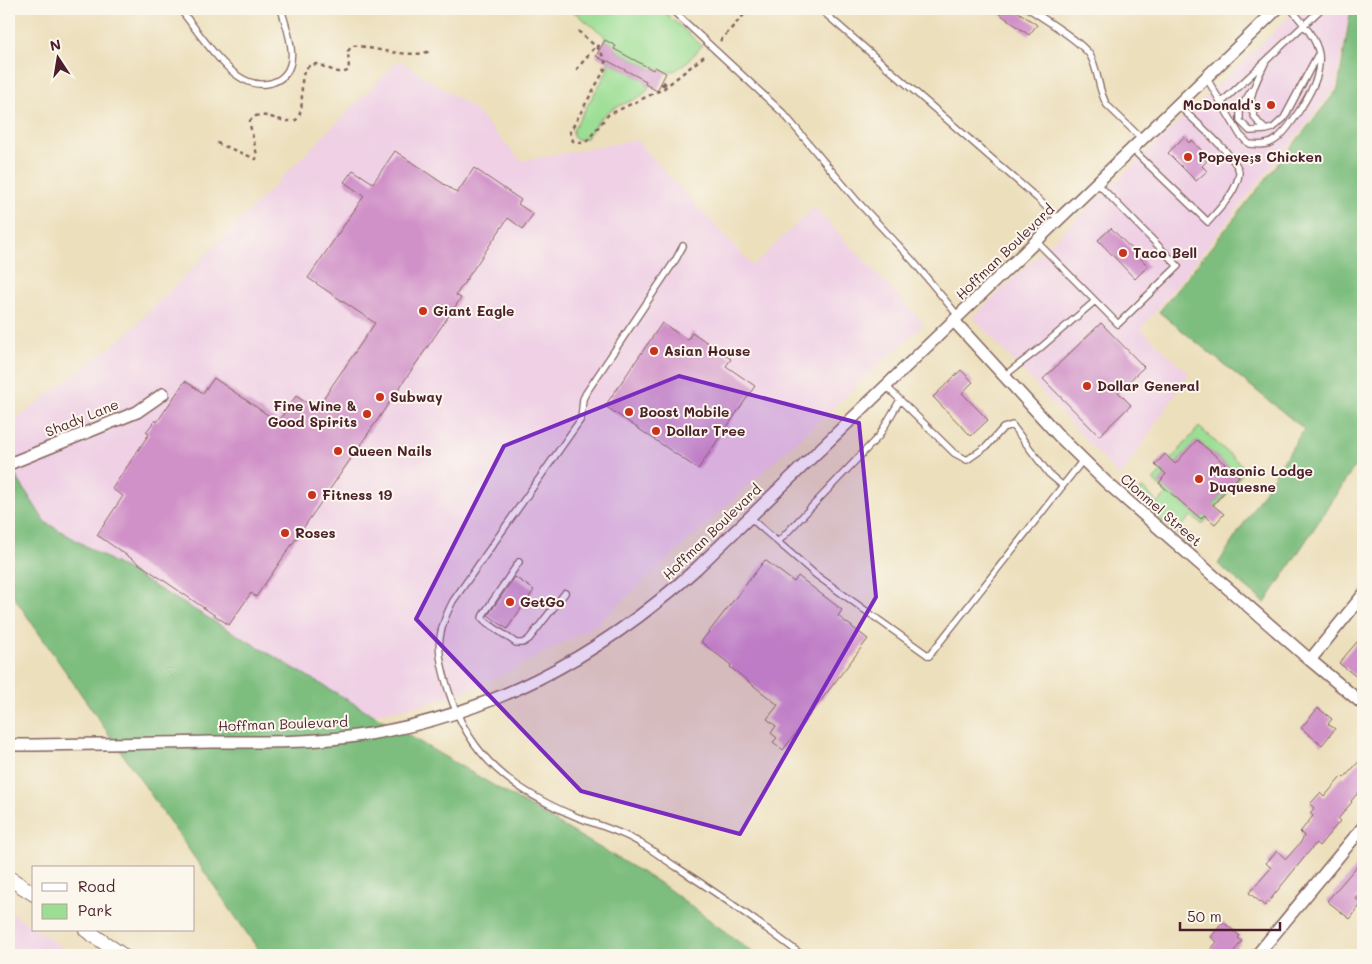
<svg xmlns="http://www.w3.org/2000/svg" width="1372" height="964" viewBox="0 0 1372 964" font-family="Mali,sans-serif">
<style>
.built{fill:#efd0e5}
.green{fill:#9cde94;stroke:#737e60}
.forest{fill:#7dbd7e;stroke:#646e54}
.building{fill:#d090c8}
.lines{fill:none;stroke-linecap:round;stroke-linejoin:round}
.service-casing{stroke:#83625e;stroke-width:8}
.minor-casing{stroke:#83625e;stroke-width:14}
.tertiary-casing{stroke:#83625e;stroke-width:16}
.path{stroke:#83625e;stroke-width:2.5;stroke-dasharray:4 4;stroke-linecap:butt}
.service{stroke:#fff;stroke-width:5.5}
.minor{stroke:#fff;stroke-width:11}
.tertiary{stroke:#fff;stroke-width:14}
.marked{fill:#7b2cbf;fill-opacity:0.2;stroke:#7b2cbf;stroke-width:4;stroke-linejoin:round}
.poi-dot{fill:#c8321e;stroke:#fbf7ec;stroke-width:2}
.labels{text-anchor:middle;stroke-width:4;stroke-linejoin:round;paint-order:stroke}
.poi-label{font-size:14px;font-weight:bold;fill:#4a1f2b;stroke:#fbf7ec;text-anchor:start}
.street-label{font-size:14px;fill:#4a1f2b;stroke:#fbf7ec}
</style>
<rect width="100%" height="100%" fill="#fbf7ec"/>
<filter id="ink" filterUnits="userSpaceOnUse"><feTurbulence type="fractalNoise" baseFrequency=".02" numOctaves="2"/><feDisplacementMap in="SourceGraphic" scale="10" xChannelSelector="R" yChannelSelector="G"/><feConvolveMatrix kernelMatrix="1 2 1 2 8 2 1 2 1" color-interpolation-filters="sRGB"/></filter>
<filter id="wash" filterUnits="userSpaceOnUse"><feTurbulence type="fractalNoise" baseFrequency=".0096" numOctaves="4" result="noise"/><feDisplacementMap in="SourceGraphic" scale="20" xChannelSelector="R" yChannelSelector="G"/><feGaussianBlur stdDeviation="1.12" result="paint"/><feColorMatrix in="noise" values="0 0 0 0 0 0 0 0 0 0 0 0 0 0 0 0 0 1.4 0 .05"/><feComposite in="paint" operator="in"/></filter>
<g filter="url(#wash)">
<rect width="100%" height="100%" fill="#ecdfbc"/>
<!-- built -->
<path class="built" d="M1298 9H1350L1335 88 1141 329 1189 374 1120 477 973 317Z
M399 60 474 109 521 161 636 140 753 266 814 207 924 324 595 626 480 686 426 704 330 722 9 498V425L126 335Z
M9 911 34 928V930H37L73 955H9Z"/>
<!-- green -->
<path class="green" d="M570 9H661L702 46C693 55 680 73 666 72 662 71 659 69 655 67L653 70 614 49 616 46 605 40 604 35Z
M608 61 646 81 645 84 648 86V90C638 101 621 103 609 111 598 118 594 129 586 138L578 140 573 137V130L603 79 608 69Z
M1199 427 1246 469 1216 507 1213 505 1239 476 1197 440 1175 464 1171 460Z
M1162 471 1166 475 1159 483 1201 519 1204 515 1208 519 1202 524 1191 516 1181 527 1191 535V538L1188 542 1185 541 1137 499V494L1143 488 1158 503 1167 494 1154 481V479Z"/>
<!-- forest -->
<path class="forest" d="M1351 9H1363V454L1265 603 1218 564 1304 429 1159 312 1338 89Z
M9 465 45 522 663 885 756 955H262L9 590Z"/>
<g id="blocks">
<!-- building -->
<path class="building" d="M993 9H1014L1037 25 1029 35Z
M605 40 616 46 614 49 653 70 655 67 666 73 657 91 645 84 646 81 608 61 607 62 596 56Z
M1184 137 1189 143 1192 140 1202 151 1199 154 1207 161 1202 166 1207 171 1196 181 1168 153Z
M395 151 457 193 474 168 521 200 518 204 533 214 523 229 508 218 456 295 461 298 256 597 251 593 229 625 97 535 123 496 112 489 149 434 146 432 155 420 157 422 185 381 203 393 214 378 278 422 296 396 316 409 375 323 308 278 364 196 344 182 353 170 373 183Z
M1111 228 1148 266 1135 279 1098 240Z
M662 323 688 340 692 332 731 359 726 366 755 386 698 469 605 406Z
M1101 323 1144 367 1118 392 1131 405 1099 436 1043 379Z
M961 370 973 382 962 393 988 420 971 436 933 397Z
M1197 440 1239 476 1213 505 1224 514 1215 524 1204 515 1201 519 1159 483 1166 474 1155 465 1165 454 1175 464Z
M765 560 794 582 798 576 842 610 838 616 868 639 783 750 773 742 777 738 771 733 776 726 767 719 778 705 730 667 731 665 701 642Z
M515 577 534 590 507 629 488 615Z
M1363 635V682L1339 663Z
M1318 708 1332 719 1328 724 1335 729 1322 745 1301 728Z
M1363 757V787L1351 801 1352 802 1338 819 1340 821 1319 846 1316 843 1265 906 1249 893 1271 868 1266 863 1277 851 1286 859 1301 842 1304 836 1300 832 1313 816 1310 813 1314 808 1310 804 1320 793 1324 797 1342 776 1344 778Z
M1363 859V891L1356 899 1362 903 1350 919 1327 901Z
M1223 922 1240 936 1238 938 1242 941 1231 955H1206L1217 942 1211 937Z"/>
</g>
</g>
<g filter="url(#ink)">
<use href="#blocks" fill-opacity="0" stroke="#83625e" stroke-width="1"/>
<g class="lines">
<!-- service casing -->
<g class="service-casing">
<path id="service" d="M180 9C196 29 217 61 238 76 248 83 259 86 271 83 305 73 288 32 281 9
M671 9 784 114 857 201 913 261 959 317
M820 9 1037 198 1059 220
M1029 9C1044 19 1084 43 1091 57 1099 73 1098 91 1107 105L1142 139
M1266 61C1254 87 1239 108 1266 130L1273 128 1284 118 1317 56
M1206 77 1240 135 1249 144C1259 145 1267 146 1275 140 1287 133 1308 98 1314 84 1318 76 1320 63 1319 54 1316 37 1301 21 1291 9
M1251 91 1240 109V121L1250 131 1266 130
M1221 103 1321 9
M1132 149 1208 222C1220 208 1237 192 1239 173 1240 159 1190 117 1178 105
M1037 242 1118 324 1178 266 1097 183
M683 246 676 259 586 393 583 399 581 419 453 601C434 637 437 654 449 692 470 758 514 791 577 817 597 825 621 831 640 843 653 850 665 860 678 868 720 895 761 924 802 955
M1004 376 1039 349 1095 301
M886 386 954 453 967 460 987 446 1003 428 1012 425 1049 474 1062 485
M749 517 816 575 929 656 1083 460
M778 542 879 436 900 400
M519 562 483 615 482 618 486 622 516 643H523L529 639 565 593"/>
</g>
<!-- minor casing -->
<g class="minor-casing">
<path id="minor" d="M954 321 1059 436 1106 482 1310 660 1363 704
M9 464 137 412 163 394
M1310 660 1363 595
M9 745C77 745 145 743 213 742 258 742 304 743 349 737 482 720 599 658 697 568L1277 9
M1257 955 1363 827"/>
</g>
<!-- tertiary casing -->
<g class="tertiary-casing">
<path id="tertiary" d="M9 878 34 894
M86 930 122 955"/>
</g>
<!-- path -->
<path class="path" d="M578 31 600 50 605 61V69L570 132 573 141 581 143 587 141 608 115 663 89 707 54
M720 41 749 9
M596 46H602
M576 70 596 46
M661 84 667 86 662 80
M217 143 256 159 257 155 250 125V121L253 117C267 111 282 125 296 120 310 105 291 66 316 64 327 66 339 77 349 70L348 51 352 46C360 45 367 48 375 49 389 52 418 57 430 51"/>
<!-- service -->
<use href="#service" class="service"/>
<!-- minor -->
<use href="#minor" class="minor"/>
<!-- tertiary -->
<use href="#tertiary" class="tertiary"/>
</g>
</g>
<!-- marked area -->
<path class="marked" d="M679 376 859 423 876 597 740 834 581 791 416 619 504 446Z"/>
<!-- markers -->
<g class="poi-dot">
<circle cx="1271" cy="105" r="5"/>
<circle cx="1188" cy="157" r="5"/>
<circle cx="1123" cy="253" r="5"/>
<circle cx="423" cy="311" r="5"/>
<circle cx="654" cy="351" r="5"/>
<circle cx="1087" cy="386" r="5"/>
<circle cx="380" cy="397" r="5"/>
<circle cx="629" cy="412" r="5"/>
<circle cx="367" cy="414" r="5"/>
<circle cx="656" cy="431" r="5"/>
<circle cx="338" cy="451" r="5"/>
<circle cx="1199" cy="479" r="5"/>
<circle cx="312" cy="495" r="5"/>
<circle cx="285" cy="533" r="5"/>
<circle cx="510" cy="602" r="5"/>
</g>
<g class="labels">
<!-- poi labels -->
<g class="poi-label">
<text x="1261" y="110" text-anchor="end">McDonald's</text>
<text x="1198" y="162">Popeye;s Chicken</text>
<text x="1133" y="258">Taco Bell</text>
<text x="433" y="316">Giant Eagle</text>
<text x="664" y="356">Asian House</text>
<text x="1097" y="391">Dollar General</text>
<text x="390" y="402">Subway</text>
<text x="357" y="411" text-anchor="end">Fine Wine &amp;<tspan x="357" dy="16">Good Spirits</tspan></text>
<text x="639" y="417">Boost Mobile</text>
<text x="666" y="436">Dollar Tree</text>
<text x="348" y="456">Queen Nails</text>
<text x="1209" y="476">Masonic Lodge<tspan x="1209" dy="16">Duquesne</tspan></text>
<text x="322" y="500">Fitness 19</text>
<text x="295" y="538">Roses</text>
<text x="520" y="607">GetGo</text>
</g>
<!-- street labels -->
<g class="street-label">
<text transform="translate(1005 252) rotate(-44)" y="5">Hoffman Boulevard</text>
<text transform="translate(82 418) rotate(-22)" y="5">Shady Lane</text>
<text transform="translate(1161 510) rotate(41)" y="5">Clonmel Street</text>
<text transform="translate(712 532) rotate(-44)" y="5">Hoffman Boulevard</text>
<text transform="translate(283 724) rotate(-2)" y="5">Hoffman Boulevard</text>
</g>
</g>
<!-- margin -->
<rect width="1372" height="964" fill="none" stroke="#fbf7ec" stroke-width="30"/>
<!-- legend -->
<rect x="32" y="866" width="162" height="65" fill="#fbf7ec" stroke="#b4a19f"/>
<rect x="42" y="883" width="25" height="8" fill="#ffffff" stroke="#b4a19f"/>
<text x="78" y="892" font-size="15" fill="#4a1f2b">Road</text>
<rect x="42" y="904" width="25" height="15" fill="#9cde94" stroke="#b4a19f"/>
<text x="78" y="916" font-size="15" fill="#4a1f2b">Park</text>
<!-- north arrow -->
<g transform="translate(58 58) rotate(348)" stroke="#fbf7ec" stroke-width="4" paint-order="stroke">
<path d="M0-4L9 19L0 12L-9 19Z" fill="#4a1f2b"/>
<text y="-8" font-size="14" font-weight="bold" text-anchor="middle" fill="#4a1f2b">N</text>
</g>
<!-- scale -->
<path d="M1180 922v8h100v-8" fill="none" stroke="#4a1f2b" stroke-width="2.5"/>
<text x="1187" y="922" font-size="15" fill="#4a1f2b" stroke="#fbf7ec" stroke-width="4" paint-order="stroke">50 m</text>
</svg>
